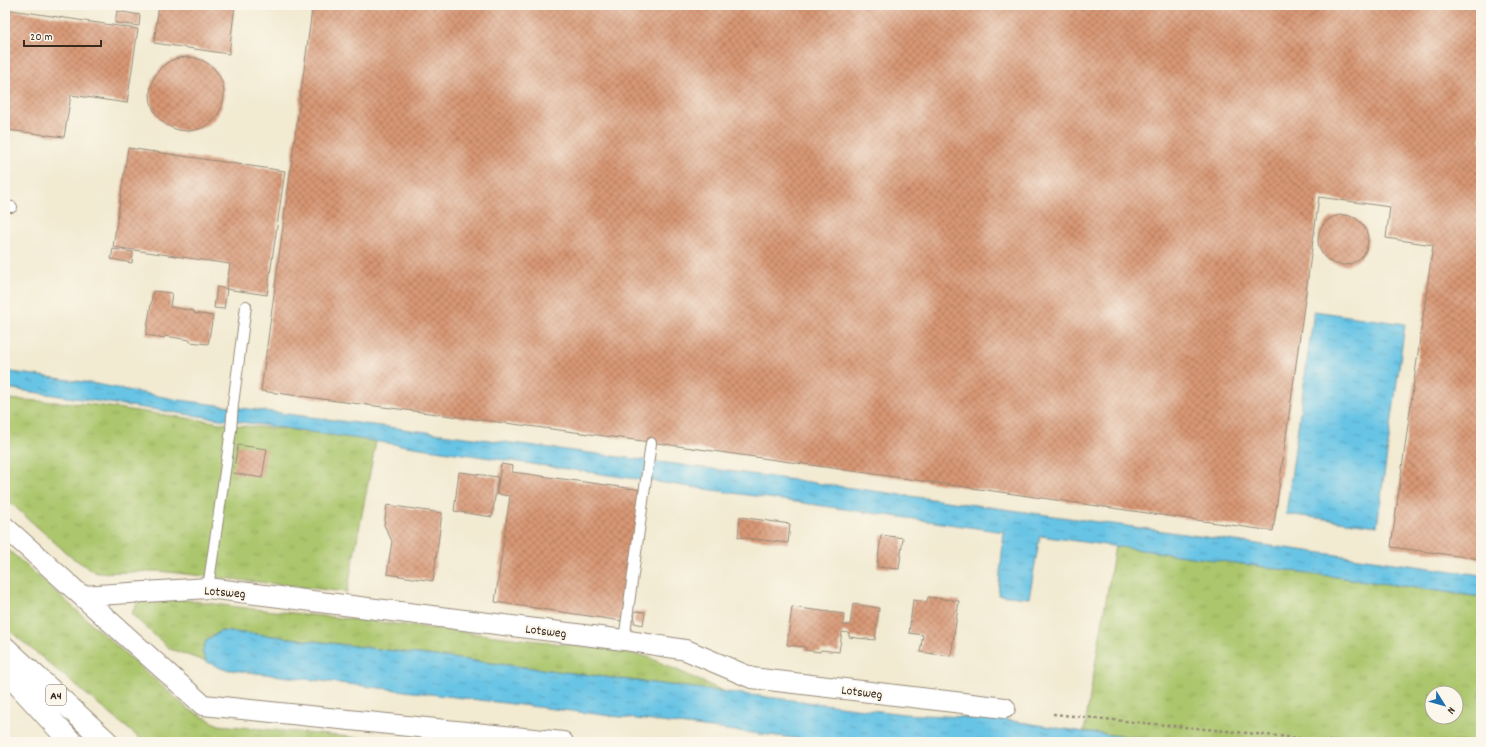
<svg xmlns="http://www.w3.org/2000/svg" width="1486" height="747" viewBox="0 0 1486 747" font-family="Dekko,sans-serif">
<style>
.grass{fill:url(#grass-tufts);stroke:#737845;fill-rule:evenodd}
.water{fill:url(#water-ripples);stroke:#517782}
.building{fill:url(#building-cross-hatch)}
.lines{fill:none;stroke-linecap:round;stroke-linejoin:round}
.lane-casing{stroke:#968a78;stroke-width:12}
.street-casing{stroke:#968a78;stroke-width:22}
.highway-casing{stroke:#968a78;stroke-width:24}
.path{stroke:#968a78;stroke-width:2.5;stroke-dasharray:3 3;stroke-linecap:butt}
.lane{stroke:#fff;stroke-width:10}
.street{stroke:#fff;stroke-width:20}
.highway{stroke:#fff;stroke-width:22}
.labels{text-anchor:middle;stroke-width:4;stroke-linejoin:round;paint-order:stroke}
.shield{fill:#fbf7ec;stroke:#75685c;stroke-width:1}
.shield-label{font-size:12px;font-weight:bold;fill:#3b2a1e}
.street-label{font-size:13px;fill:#3b2a1e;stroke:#fbf7ec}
</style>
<defs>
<pattern id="grass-tufts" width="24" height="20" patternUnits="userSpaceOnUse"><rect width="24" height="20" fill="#abc66c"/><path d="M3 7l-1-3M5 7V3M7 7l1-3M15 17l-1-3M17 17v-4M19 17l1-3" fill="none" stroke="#94aa5d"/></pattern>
<pattern id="water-ripples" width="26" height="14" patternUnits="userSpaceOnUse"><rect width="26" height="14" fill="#67c4e5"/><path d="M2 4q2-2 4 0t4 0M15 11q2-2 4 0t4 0" fill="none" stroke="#569fb9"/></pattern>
<pattern id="building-cross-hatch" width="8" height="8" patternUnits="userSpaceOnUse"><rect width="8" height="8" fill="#d89774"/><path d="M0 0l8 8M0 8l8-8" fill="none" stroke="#b07b5f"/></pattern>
</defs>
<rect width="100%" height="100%" fill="#fbf7ec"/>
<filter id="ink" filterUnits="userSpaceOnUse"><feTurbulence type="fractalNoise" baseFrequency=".025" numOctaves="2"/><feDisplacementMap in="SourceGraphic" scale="8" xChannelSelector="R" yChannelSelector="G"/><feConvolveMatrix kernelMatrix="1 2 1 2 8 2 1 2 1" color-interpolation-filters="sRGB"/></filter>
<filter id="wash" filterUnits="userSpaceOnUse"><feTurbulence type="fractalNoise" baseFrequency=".012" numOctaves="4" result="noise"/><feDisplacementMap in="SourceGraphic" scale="16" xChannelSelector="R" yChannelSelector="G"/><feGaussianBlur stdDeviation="0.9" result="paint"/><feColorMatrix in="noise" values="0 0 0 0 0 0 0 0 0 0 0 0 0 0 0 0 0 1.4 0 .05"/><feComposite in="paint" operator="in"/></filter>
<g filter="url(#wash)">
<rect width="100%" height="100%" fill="#f2ead1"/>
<!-- grass -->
<path class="grass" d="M5 399 88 404 242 426 377 436 347 592 159 571 97 573 71 557 5 498Z
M1115 546 1481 597V742H1175L1084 732ZM1432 693H1456V717H1432Z
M5 547 188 709 219 725 406 742H144L5 627Z
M177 599 246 608 405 625 612 650 648 657 725 692 257 634 220 631 206 641 202 652 207 662 170 649 131 614 138 602Z"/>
<!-- water -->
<path class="water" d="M1314 311 1405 324 1377 526 1286 514Z
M5 371 91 383 179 400 736 472 1481 575V597L1040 536 1029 598 998 595 1004 532 5 388Z
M220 631 257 634 904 714 984 718 990 712 1001 713 1006 720 1084 732 1175 742H827L223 669 207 662 202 652 206 641Z"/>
<g id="blocks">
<!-- building -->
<path class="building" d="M159 5H235L229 54 154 43Z
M281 5H1481V559L1391 547 1433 245 1386 238 1390 207 1319 197 1273 531 643 441 261 391 312 10Z
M5 9 138 29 127 103 71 95 64 137 7 130 5 141Z
M117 11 140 15 139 26 115 23Z
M150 94a37 37 0 1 1 74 0a37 37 0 1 1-74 0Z
M128 148 285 171 267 295 226 289 230 264 113 247Z
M1318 240a25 25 0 1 1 50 0a25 25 0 1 1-50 0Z
M113 249 133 252 132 263 111 259Z
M217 287 227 289 224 309 214 308Z
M153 291 172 293 170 307 194 311V313L213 316 208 344 190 342V340L165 336 164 338 146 335Z
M238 445 267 449 262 478 233 473Z
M501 464 513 466 512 472 642 490 622 621 495 602 510 496 497 494Z
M459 472 498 477 492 517 454 511Z
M387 505 442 513 433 581 387 574 392 541 384 525Z
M740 517 790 524 788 543 738 537Z
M881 535 903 538 899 569 877 567Z
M928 597 959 601 951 656 920 652 923 635 909 633 913 600 927 602Z
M853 604 879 608 875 640 849 637V633L842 632 839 652 821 650 820 652 805 650V647L787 645 792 607 844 614 843 625H850Z
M635 611 645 612 643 625 634 623Z"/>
</g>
</g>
<g filter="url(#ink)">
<use href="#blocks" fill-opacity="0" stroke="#968a78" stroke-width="1"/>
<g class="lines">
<!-- lane casing -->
<g class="lane-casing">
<path id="lane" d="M5 206 12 207
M208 588 231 430 233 404 246 306
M624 640 651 443"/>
</g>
<!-- street casing -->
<g class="street-casing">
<path id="street" d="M5 527 203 705 563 742
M82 596 208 588 624 640 686 650 752 678 1005 708"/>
</g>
<!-- highway casing -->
<g class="highway-casing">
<path id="highway" d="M5 648 107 742
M5 670 71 742"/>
</g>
<!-- path -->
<path class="path" d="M1053 714 1338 742"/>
<!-- lane -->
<use href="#lane" class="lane"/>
<!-- street -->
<use href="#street" class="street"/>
<!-- highway -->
<use href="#highway" class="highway"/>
</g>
</g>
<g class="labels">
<!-- shield labels -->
<rect class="shield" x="46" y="685" width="20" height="20" rx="3"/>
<g class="shield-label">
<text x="56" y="699">A4</text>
</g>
<!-- street labels -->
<g class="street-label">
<text transform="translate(225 591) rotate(5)" y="5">Lotsweg</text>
<text transform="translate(546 630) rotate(7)" y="5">Lotsweg</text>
<text transform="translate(862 691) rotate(7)" y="5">Lotsweg</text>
</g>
</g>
<!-- margin -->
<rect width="1486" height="747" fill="none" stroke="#fbf7ec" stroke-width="20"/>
<!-- north arrow -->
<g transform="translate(1444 705) rotate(127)"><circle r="19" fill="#fbf7ec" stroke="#aea59a"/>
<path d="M0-3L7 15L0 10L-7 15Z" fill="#1f6fb2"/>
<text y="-6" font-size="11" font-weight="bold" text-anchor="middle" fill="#3b2a1e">N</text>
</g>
<!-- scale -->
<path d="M24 40v6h77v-6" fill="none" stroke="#3b2a1e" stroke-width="2"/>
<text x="30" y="40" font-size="12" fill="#3b2a1e" stroke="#fbf7ec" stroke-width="3" paint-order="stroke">20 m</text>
</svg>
